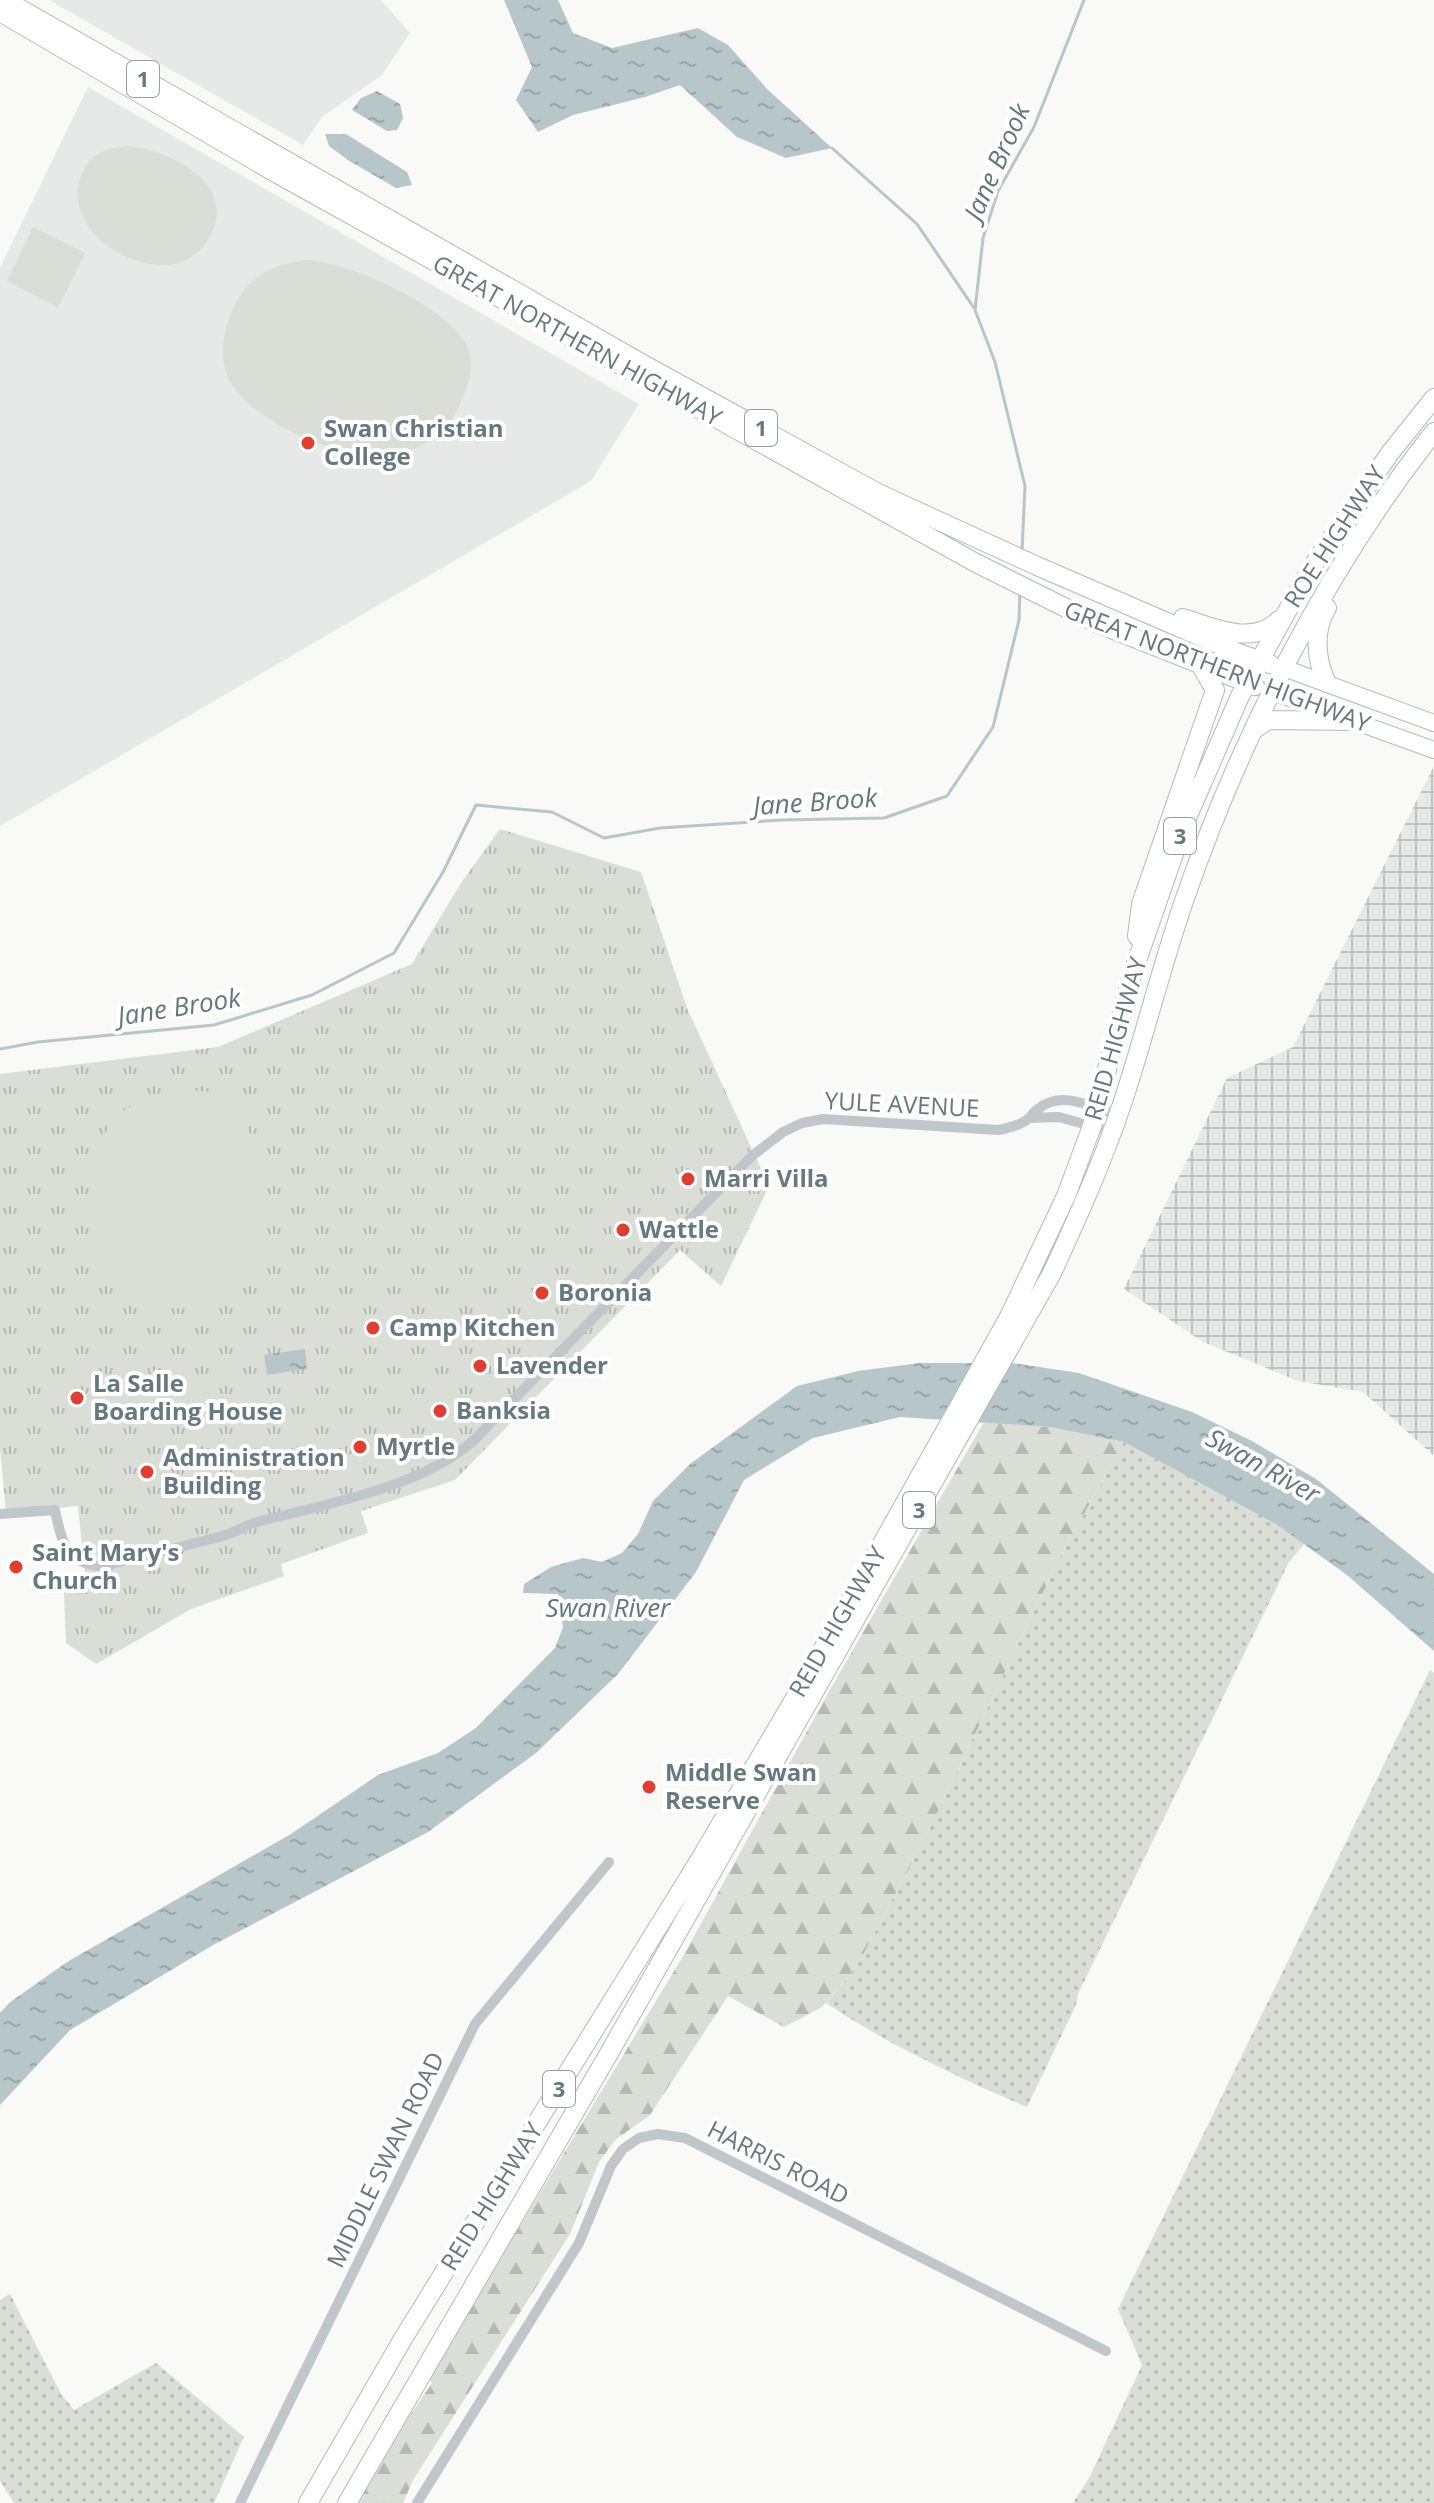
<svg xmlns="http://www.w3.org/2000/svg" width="1434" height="2503" viewBox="0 0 1434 2503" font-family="'Open Sans',sans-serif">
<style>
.built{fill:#e7e9e8}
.industrial{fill:url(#industrial-grid)}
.grass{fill:url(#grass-dots)}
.forest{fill:url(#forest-firs)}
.park{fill:url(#park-tufts)}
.pitch{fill:#daded6}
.water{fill:url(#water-ripples)}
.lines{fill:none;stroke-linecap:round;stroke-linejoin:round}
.stream{stroke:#b7c6c8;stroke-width:3}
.primary-casing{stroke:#b4babd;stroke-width:18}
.trunk-casing{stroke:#b4b9bc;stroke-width:20}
.minor{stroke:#c0c6c9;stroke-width:10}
.primary{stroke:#fff;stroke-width:16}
.trunk{stroke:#fff;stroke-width:18}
.poi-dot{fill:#df3f31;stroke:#fff;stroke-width:3}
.labels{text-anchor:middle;stroke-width:8;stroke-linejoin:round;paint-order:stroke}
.shield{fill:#fff;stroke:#93a1a7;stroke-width:2}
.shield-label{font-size:22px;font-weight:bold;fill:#657981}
.street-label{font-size:24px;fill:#657981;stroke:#fff}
.poi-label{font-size:24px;font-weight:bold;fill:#657981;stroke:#fff;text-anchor:start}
.water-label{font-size:26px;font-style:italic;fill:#60787b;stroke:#fff}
</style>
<defs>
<pattern id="industrial-grid" width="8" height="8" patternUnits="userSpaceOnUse" patternTransform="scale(2)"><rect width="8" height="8" fill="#e7e9e8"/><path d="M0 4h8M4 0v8" fill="none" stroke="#bfc2c1"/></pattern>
<pattern id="grass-dots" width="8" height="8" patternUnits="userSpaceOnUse" patternTransform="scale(2)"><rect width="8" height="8" fill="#daded6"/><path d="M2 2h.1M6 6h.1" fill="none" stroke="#b4b9b3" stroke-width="1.8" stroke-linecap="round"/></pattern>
<pattern id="forest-firs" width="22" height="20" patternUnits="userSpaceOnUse" patternTransform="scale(2)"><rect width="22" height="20" fill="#daded6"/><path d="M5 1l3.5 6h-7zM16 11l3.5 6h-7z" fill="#b4b9b3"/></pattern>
<pattern id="park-tufts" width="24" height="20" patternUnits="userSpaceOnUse" patternTransform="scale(2)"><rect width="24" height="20" fill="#daded6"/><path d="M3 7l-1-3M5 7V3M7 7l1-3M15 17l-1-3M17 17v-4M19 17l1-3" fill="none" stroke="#b4b9b3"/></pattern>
<pattern id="water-ripples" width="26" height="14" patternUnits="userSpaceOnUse" patternTransform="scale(2)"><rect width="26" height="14" fill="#b7c6c8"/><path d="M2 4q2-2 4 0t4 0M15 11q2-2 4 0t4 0" fill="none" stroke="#98a6a8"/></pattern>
</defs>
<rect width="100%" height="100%" fill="#f9f9f7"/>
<!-- built -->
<path class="built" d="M49 0H381L410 33 382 75 322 117 303 145Z
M88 87 639 404 591 481 0 826V268Z"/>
<!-- industrial -->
<path class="industrial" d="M1434 766V1456L1363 1392 1298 1381 1203 1342 1124 1289 1227 1078 1293 1047Z"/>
<!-- grass -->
<path class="grass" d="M1124 1442 1276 1523 1304 1544 1289 1562 1078 1994 1076 2005 1027 2107C957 2077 889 2045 826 2003L857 1966 923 1842 1061 1555Z
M1430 1670 1434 1673V2503H1073L1090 2476 1142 2365 1118 2309Z
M10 2294 61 2394 74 2410 156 2363 244 2437 214 2503H14L0 2481V2300Z"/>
<!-- forest -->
<path class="forest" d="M984 1422 1050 1427 1124 1442 1061 1555 923 1842 857 1966 822 2007 784 2027 728 1996 650 2115 615 2140 599 2162 570 2234 413 2480 403 2503H355L377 2464 432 2383 428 2378 682 1958 827 1695Z"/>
<!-- park -->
<path class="park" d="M500 829 641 872 687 1008 769 1186 721 1286 680 1250 455 1480 361 1511 368 1533 281 1564 284 1576 191 1609 96 1664 66 1643 64 1591 85 1573 78 1506 6 1513 0 1448V1074L218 1047 412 964 461 883Z"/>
<!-- pitch -->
<path class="pitch" d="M131 146C175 153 241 186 208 240 200 252 189 261 174 264 125 273 56 222 84 169 93 152 112 146 131 146Z
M33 227 85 253 58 308 7 281Z
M305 260C347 261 448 306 467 346 476 365 468 386 460 404 449 429 428 446 402 453 354 467 257 426 231 383 217 359 223 331 234 307 248 276 272 265 305 260Z
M181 1090C192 1091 208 1090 217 1094 253 1111 271 1189 267 1225 265 1243 255 1273 244 1287 232 1300 216 1302 200 1306 155 1317 125 1287 98 1256 77 1231 93 1148 111 1123 127 1102 158 1096 181 1090Z"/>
<!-- water -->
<path class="water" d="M504 0H558L573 33 612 48 698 28 728 45 767 89 832 148 786 158 737 137 680 85 645 97 573 115 538 132 516 100 532 67Z
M377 91 400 104 403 118 397 130 387 131 352 110 361 98Z
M325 134H346L407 172 412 185 396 188 348 160 329 146Z
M305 1349 307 1369 267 1375 264 1355Z
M920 1363H1012L1079 1373 1192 1412 1252 1441 1316 1479 1434 1574V1651L1347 1575 1276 1524 1124 1442 1050 1427 900 1417 813 1438 744 1480 696 1572 618 1674 536 1753 428 1832 215 1944 70 2030 0 2105V2013L9 2003 67 1962 291 1834 378 1775 438 1753 476 1728 555 1648 563 1627 558 1594 523 1593 524 1584 551 1567 583 1558 602 1562 622 1553 638 1534 653 1501 690 1464 797 1386 858 1371Z"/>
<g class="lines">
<!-- stream -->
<path class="stream" d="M832 148 917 224 974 308
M1022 551 1025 486 995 362 975 310 983 238 998 191 1034 127 1084 0
M0 1049 38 1042 214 1025 312 995 394 953 443 872 476 805 552 812 604 838 660 828 782 820 884 818 947 796 993 727 1019 620 1020 591"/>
<!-- primary casing -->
<g class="primary-casing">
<path id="primary" d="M1284 668 1434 723
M1273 692 1434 750"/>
</g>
<!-- trunk casing -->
<g class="trunk-casing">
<path id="trunk" d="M5 0 643 364 878 493 1037 566 1236 652 1270 664
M0 12 274 172 976 563 1096 623 1255 686
M1327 608C1313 630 1316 661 1327 683
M1183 618C1213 627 1253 647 1279 620
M1255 729 1268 720 1354 721
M1137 936 1141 904 1215 690 1201 666
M308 2503 404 2337 699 1861 809 1674 1009 1317 1066 1196 1092 1126 1132 975 1184 825 1240 696 1310 570 1390 453 1434 398
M347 2503 608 2055 1052 1273C1082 1208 1111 1143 1131 1076 1149 1018 1164 959 1184 901 1240 738 1327 567 1434 432"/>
</g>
<!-- minor -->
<path class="minor" d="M1029 1118 1059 1117 1112 1132
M0 1514 55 1510C61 1541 67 1566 104 1566L223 1536C235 1533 246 1525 257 1522 325 1504 421 1488 474 1440L752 1156 783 1132 802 1123 823 1119 999 1130C1008 1128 1022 1125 1029 1118 1032 1116 1034 1111 1038 1109 1063 1089 1093 1108 1118 1115
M240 2503 475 2024 609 1862
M417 2503 579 2243 611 2166 623 2149 639 2138 658 2134 685 2138 1106 2351"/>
<!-- primary -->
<use href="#primary" class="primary"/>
<!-- trunk -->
<use href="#trunk" class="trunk"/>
</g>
<!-- markers -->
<g class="poi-dot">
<circle cx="308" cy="443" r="8"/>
<circle cx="688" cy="1179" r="8"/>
<circle cx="623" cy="1230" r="8"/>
<circle cx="542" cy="1293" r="8"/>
<circle cx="373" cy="1328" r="8"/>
<circle cx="480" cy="1366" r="8"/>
<circle cx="77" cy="1398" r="8"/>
<circle cx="440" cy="1411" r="8"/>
<circle cx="360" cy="1447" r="8"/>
<circle cx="147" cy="1472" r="8"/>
<circle cx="16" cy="1567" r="8"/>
<circle cx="649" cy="1787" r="8"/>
</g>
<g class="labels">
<!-- shield labels -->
<g class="shield">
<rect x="127" y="61" width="32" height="36" rx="6"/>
<rect x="745" y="410" width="32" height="36" rx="6"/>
<rect x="1164" y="818" width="32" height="36" rx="6"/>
<rect x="903" y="1492" width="32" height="36" rx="6"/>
<rect x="543" y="2071" width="32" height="36" rx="6"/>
</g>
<g class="shield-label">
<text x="143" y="87">1</text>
<text x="761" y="436">1</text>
<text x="1180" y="844">3</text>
<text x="919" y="1518">3</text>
<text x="559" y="2097">3</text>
</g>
<!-- street labels -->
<g class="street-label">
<text transform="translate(577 341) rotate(29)" y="8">GREAT NORTHERN HIGHWAY</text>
<text transform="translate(1335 537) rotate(-57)" y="8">ROE HIGHWAY</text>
<text transform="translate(1217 667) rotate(21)" y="8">GREAT NORTHERN HIGHWAY</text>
<text transform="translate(1116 1039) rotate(-74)" y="8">REID HIGHWAY</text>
<text transform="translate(902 1105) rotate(3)" y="8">YULE AVENUE</text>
<text transform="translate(838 1622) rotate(-60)" y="8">REID HIGHWAY</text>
<text transform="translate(386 2160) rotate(-64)" y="8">MIDDLE SWAN ROAD</text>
<text transform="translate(778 2163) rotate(27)" y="8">HARRIS ROAD</text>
<text transform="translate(492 2197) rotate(-58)" y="8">REID HIGHWAY</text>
</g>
<!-- poi labels -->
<g class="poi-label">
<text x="324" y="437">Swan Christian<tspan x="324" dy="28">College</tspan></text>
<text x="704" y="1187">Marri Villa</text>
<text x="639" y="1238">Wattle</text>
<text x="558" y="1301">Boronia</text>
<text x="389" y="1336">Camp Kitchen</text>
<text x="496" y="1374">Lavender</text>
<text x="93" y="1392">La Salle<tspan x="93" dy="28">Boarding House</tspan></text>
<text x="456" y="1419">Banksia</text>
<text x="376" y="1455">Myrtle</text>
<text x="163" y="1466">Administration<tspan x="163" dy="28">Building</tspan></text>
<text x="32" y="1561">Saint Mary's<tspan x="32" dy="28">Church</tspan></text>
<text x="665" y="1781">Middle Swan<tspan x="665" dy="28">Reserve</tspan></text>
</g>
<!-- water labels -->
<g class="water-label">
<text transform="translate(997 162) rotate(-66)" y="9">Jane Brook</text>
<text transform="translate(815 802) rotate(-4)" y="9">Jane Brook</text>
<text transform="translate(179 1007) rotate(-9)" y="9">Jane Brook</text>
<text transform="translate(1263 1466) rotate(29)" y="9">Swan River</text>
<text x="608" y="1617">Swan River</text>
</g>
</g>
</svg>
